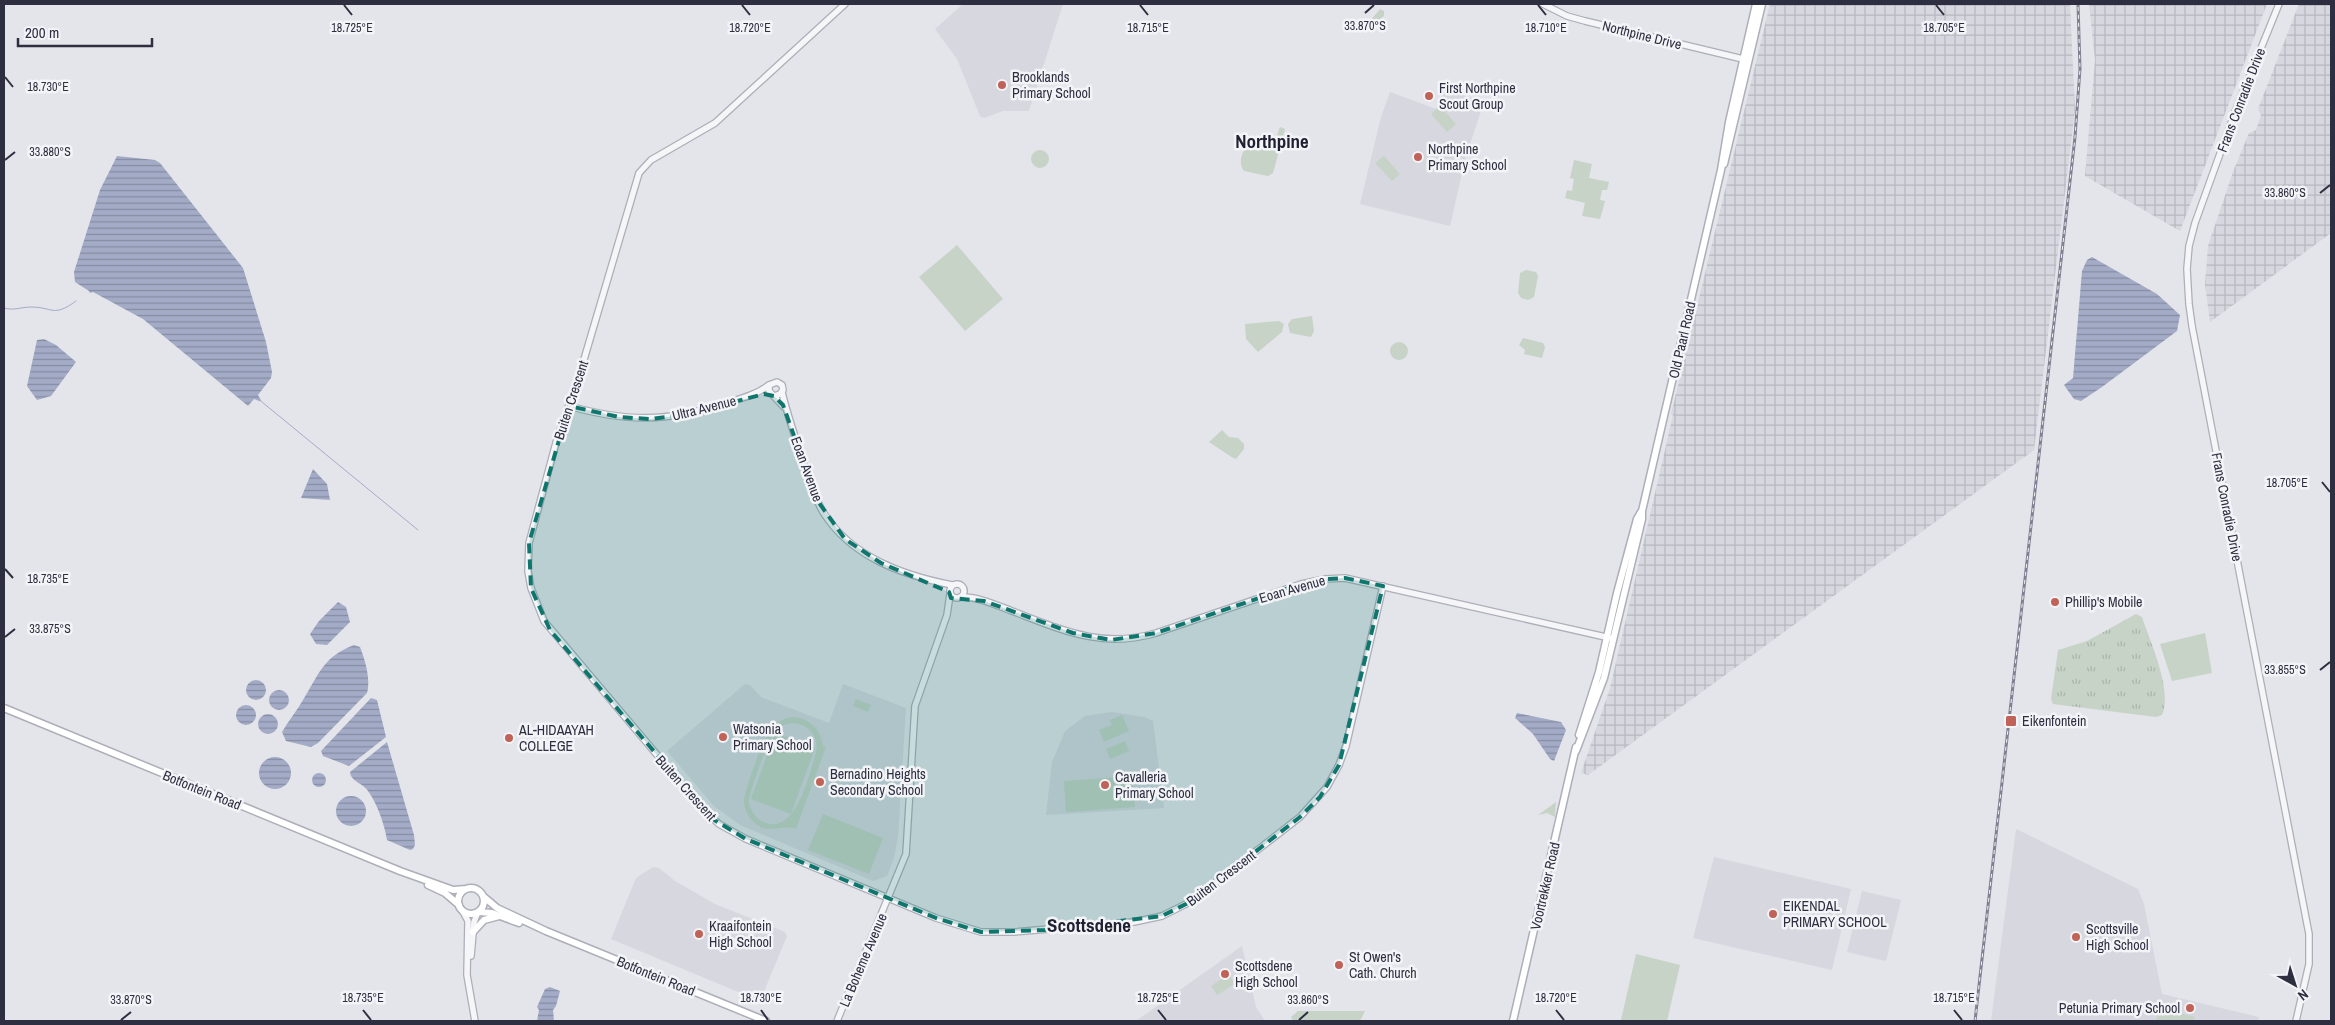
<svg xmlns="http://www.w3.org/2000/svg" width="2335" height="1025" viewBox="0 0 2335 1025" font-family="'Archivo Narrow',sans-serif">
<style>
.built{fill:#d6d7df}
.industrial{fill:url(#industrial-grid)}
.grass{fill:url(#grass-tufts)}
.green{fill:#c6d3c6;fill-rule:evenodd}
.water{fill:url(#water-rules)}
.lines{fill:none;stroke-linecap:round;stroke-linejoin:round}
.stream{stroke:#a3abc6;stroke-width:1}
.tertiary-casing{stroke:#adaeb7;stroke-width:8}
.secondary-casing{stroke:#adaeb7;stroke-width:9}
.tertiary{stroke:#f6f6f9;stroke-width:5.5}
.secondary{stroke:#fff;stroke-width:6}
.rail-casing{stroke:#7f8192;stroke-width:3}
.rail{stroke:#f3f4f7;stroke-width:1;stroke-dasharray:4;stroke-linecap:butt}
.marked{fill:#0f766e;fill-opacity:0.2;stroke:#0f766e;stroke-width:4;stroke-dasharray:10 6;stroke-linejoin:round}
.ticks{fill:none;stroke:#2d2f40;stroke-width:2}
.poi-dot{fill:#c06258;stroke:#f3f4f7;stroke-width:2}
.labels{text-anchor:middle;stroke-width:5;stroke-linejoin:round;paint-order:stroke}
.street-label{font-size:14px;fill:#2d2f40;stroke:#f3f4f7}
.poi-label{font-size:14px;fill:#2d2f40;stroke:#f3f4f7;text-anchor:start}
.district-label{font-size:19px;font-weight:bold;fill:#1f2131;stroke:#f3f4f7}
.ticks-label{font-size:12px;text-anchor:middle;fill:#2d2f40;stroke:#f3f4f7;stroke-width:5;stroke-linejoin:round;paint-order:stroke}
</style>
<defs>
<pattern id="industrial-grid" width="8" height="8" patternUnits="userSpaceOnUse" patternTransform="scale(1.25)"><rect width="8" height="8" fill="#d6d7df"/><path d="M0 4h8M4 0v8" fill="none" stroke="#b8b9c0"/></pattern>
<pattern id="grass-tufts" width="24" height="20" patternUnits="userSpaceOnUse" patternTransform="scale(1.25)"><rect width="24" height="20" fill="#c6d3c6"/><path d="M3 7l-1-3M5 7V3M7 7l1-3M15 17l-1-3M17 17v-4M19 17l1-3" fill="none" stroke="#aab5ab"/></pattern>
<pattern id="water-rules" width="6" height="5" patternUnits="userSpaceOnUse" patternTransform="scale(1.25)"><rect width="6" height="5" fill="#a3abc6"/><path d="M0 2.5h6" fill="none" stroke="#858ca2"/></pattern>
</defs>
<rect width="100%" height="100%" fill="#e4e5ea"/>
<!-- built -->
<path class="built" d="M963 4H1063L1029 111H1003L984 118 980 116 957 59 935 29Z
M1444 89 1484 102 1466 156 1450 226 1360 204 1381 117 1390 92 1436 109Z
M745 684 750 685 761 697 829 723 843 684 906 708 898 837 894 858 887 876 873 881 740 825 714 806 667 751Z
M1112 712 1144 717 1153 721 1164 808 1046 815 1052 762 1065 731 1085 716Z
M2016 829 2138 889 2144 904 2162 994 2259 1017 2258 1021H1991Z
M1714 857 1851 889 1832 970 1693 938Z
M653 867 659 868 675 881 715 904 785 932 787 936 760 1001 611 939 636 878Z
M1862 891 1901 900 1886 961 1847 952Z
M1242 946 1256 1007 1265 1021H1136Z"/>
<!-- industrial -->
<path class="industrial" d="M1770 4H2070L2075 110 2034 450 1588 775 1581 773 1610 688 1673 415 1671 414Z
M2089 4H2267L2180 231 2085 176 2095 60Z
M2299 4H2331V233L2210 322 2205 284 2208 246 2233 172 2249 133 2256 130 2261 115 2258 109Z"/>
<!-- grass -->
<path class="grass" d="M2136 614 2142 617C2150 642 2173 690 2162 715L2156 717 2053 704 2051 699 2058 650 2087 641Z
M1556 802 1555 817 1547 813 1538 815Z"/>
<!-- green -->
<path class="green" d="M1380 9 1384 11V16L1371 26 1370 21Z
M1440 106 1456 124 1447 132 1431 114Z
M1280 127 1285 129 1273 173 1268 176 1244 171C1234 158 1250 137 1264 135L1275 141Z
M1031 159a9 9 0 1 1 18 0a9 9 0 1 1-18 0Z
M1384 156 1400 174 1392 181 1375 163Z
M1574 160 1592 164 1589 178 1609 182 1607 190H1602L1600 200 1605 201 1600 219 1582 216 1585 203 1565 198 1567 190 1572 191 1574 179 1570 178Z
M957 245 1003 299 965 331 919 277Z
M1526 270 1536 272 1538 276 1534 297 1528 300 1521 298 1518 293 1520 273Z
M1312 316 1314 331 1311 337 1290 333 1288 324 1292 319Z
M1279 321 1284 324 1282 332 1258 352 1246 339 1245 324Z
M1523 338 1543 343 1545 347 1542 358 1524 354 1525 350 1519 345Z
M1390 351a9 9 0 1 1 18 0a9 9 0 1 1-18 0Z
M1222 430 1229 437 1238 438 1244 444V449L1236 459 1233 458 1209 442Z
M2205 633 2212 673 2172 681 2160 644Z
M856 699 871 705 868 712 853 706Z
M1122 715 1129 731 1104 742 1099 730 1112 725 1110 720Z
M793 717C809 718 821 729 823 746L826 747 796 829C782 824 769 835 756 824 748 818 744 809 744 800 745 789 765 734 772 727 778 721 785 718 793 717ZM792 723C809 724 819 736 816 753 809 774 797 833 766 823 757 820 751 812 749 803 748 794 769 739 775 731 780 726 785 724 792 723Z
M775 733 815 748 791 814 751 799Z
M1125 741 1129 751 1110 759 1106 749Z
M1133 776 1135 807 1066 812 1064 781Z
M823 814 883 838 869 874 808 850Z
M1636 954 1680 965 1667 1021 1621 1020Z
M1229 974 1235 984 1217 995 1211 986Z
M2159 1008 2195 1017 2193 1021H2156Z
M1298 1011H1365L1360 1021H1293L1291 1017Z"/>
<!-- water -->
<path class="water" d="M117 156 155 160 160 163 243 268 266 342 272 372 271 378 258 395 262 402 254 399 248 406 143 319 93 292 90 293 89 291 75 282 74 272 100 190Z
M2092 257 2157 294 2180 315 2177 331 2102 387 2081 401 2074 399 2064 385 2073 378 2082 271 2087 260Z
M44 339 56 345 76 362 51 396 37 400 27 386 37 340Z
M313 469 327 484 330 500 301 498Z
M338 602 346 607 350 622 327 645 316 644 310 634 319 621Z
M354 645 360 647C365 660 371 679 367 693L318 743 311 747 286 741 282 732C288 721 297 711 303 700 319 674 323 657 354 645Z
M246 690a10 10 0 1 1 20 0a10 10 0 1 1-20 0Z
M269 700a10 10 0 1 1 20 0a10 10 0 1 1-20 0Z
M371 698 377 700 386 737 349 766 323 756 321 751Z
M236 715a10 10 0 1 1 20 0a10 10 0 1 1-20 0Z
M1517 713 1561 722 1566 730 1554 761 1550 759 1533 734 1515 718Z
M258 724a10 10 0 1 1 20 0a10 10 0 1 1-20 0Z
M387 742 414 835 415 845 413 849 410 850 387 840C385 826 377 803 368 791 363 783 351 782 350 772Z
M259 773a16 16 0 1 1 32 0a16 16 0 1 1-32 0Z
M312 780a7 7 0 1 1 14 0a7 7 0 1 1-14 0Z
M336 811a15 15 0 1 1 30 0a15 15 0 1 1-30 0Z
M550 987 560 991 556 1006 553 1010 554 1021H537L539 1010 537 1007 545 989Z"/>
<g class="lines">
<!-- stream -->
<path class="stream" d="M4 308C14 311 21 307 31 307 53 307 53 318 76 301
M262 402 418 530"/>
<!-- tertiary casing -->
<g class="tertiary-casing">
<path id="tertiary" d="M845 4 715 123 651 160 639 173 580 373 557 439 529 543 528 571 531 588 544 621 702 808 719 824 746 839 936 918 981 932H1014L1134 922 1162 916 1192 901 1300 817 1327 787 1339 765 1346 746 1383 586
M1543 4 1567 16 1585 21 1747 60
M2279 4 2235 112 2195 223 2189 246 2187 269 2189 304 2192 326 2309 934V964L2296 1021
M782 392C787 414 795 436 802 458 808 476 813 495 823 512 851 557 902 575 952 585
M774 396 780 394 783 390 782 385 777 382 769 385V391L784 407
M569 406C626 422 667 422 723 404 739 399 756 395 769 385
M950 591a7 7 0 1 1 14 0a7 7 0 1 1-14 0Z
M960 597C977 596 996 605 1012 611 1062 630 1102 649 1156 633L1301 584 1325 579 1345 578 1610 638
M462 910 468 921 467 975 475 1021
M471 956 474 922 478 912
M837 1021 906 854 915 706 947 615 950 594"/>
</g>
<!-- secondary casing -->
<g class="secondary-casing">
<path id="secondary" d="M1724 164 1762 4
M4 708 400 871 453 890 466 889
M1579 735 1599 672 1617 593 1637 519 1641 512
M1576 751 1604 678 1642 519V511L1721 170 1729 122 1756 4
M428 885 445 893 459 905
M458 901a13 13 0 1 1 26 0a13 13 0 1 1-26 0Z
M484 897 497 908 546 931 766 1021
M479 912 492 913 519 923
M473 932 484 920 499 916
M1513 1021 1576 747"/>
</g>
<!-- tertiary -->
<use href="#tertiary" class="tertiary"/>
<!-- secondary -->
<use href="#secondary" class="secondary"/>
<!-- rail casing -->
<g class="rail-casing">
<path id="rail" d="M1975 1021 2075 137 2080 69 2078 4"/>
</g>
<!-- rail -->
<use href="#rail" class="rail"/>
</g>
<!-- marked area -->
<path class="marked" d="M764 394 774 396 783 405 817 500 845 539 881 563 949 592 951 598 984 601 1073 633 1111 640 1156 633 1312 580 1345 578 1383 586 1339 765 1320 797 1300 817 1192 901 1162 916 1046 930 981 932 936 918 746 839 711 818 550 630 531 588 529 543 569 406 619 417 650 419 683 415Z"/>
<!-- ticks -->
<path class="ticks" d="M344 5 352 15M742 5 750 15M1140 5 1148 15M1538 5 1546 15M1936 5 1944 15M1365 13 1374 5M5 77 13 87M5 160 15 152M2320 193 2330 185M2322 482 2330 492M5 569 13 578M5 637 15 629M2320 670 2330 662M363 1010 371 1020M761 1010 768 1020M1158 1010 1166 1020M1556 1010 1564 1020M1954 1010 1962 1020M121 1020 131 1012M1299 1020 1308 1012"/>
<!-- markers -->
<g class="poi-dot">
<circle cx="1002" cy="85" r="5"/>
<circle cx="1429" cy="96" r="5"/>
<circle cx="1418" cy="157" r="5"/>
<circle cx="2055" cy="602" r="5"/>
<rect x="2005" y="715" width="12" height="12" rx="2.5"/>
<circle cx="723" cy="737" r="5"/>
<circle cx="509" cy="738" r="5"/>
<circle cx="820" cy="782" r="5"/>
<circle cx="1105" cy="785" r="5"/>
<circle cx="1773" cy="914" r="5"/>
<circle cx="699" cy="934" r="5"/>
<circle cx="2076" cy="937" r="5"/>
<circle cx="1339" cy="965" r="5"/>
<circle cx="1225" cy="974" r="5"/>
<circle cx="2190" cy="1008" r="5"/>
</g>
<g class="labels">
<!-- street labels -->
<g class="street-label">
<text transform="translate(1642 35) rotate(14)" y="5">Northpine Drive</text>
<text transform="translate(2241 100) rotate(-69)" y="5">Frans Conradie Drive</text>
<text transform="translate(1682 340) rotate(-77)" y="5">Old Paarl Road</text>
<text transform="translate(571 400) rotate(-72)" y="5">Buiten Crescent</text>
<text transform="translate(704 408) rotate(-14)" y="5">Ultra Avenue</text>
<text transform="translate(807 469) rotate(70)" y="5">Eoan Avenue</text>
<text transform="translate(2227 507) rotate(79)" y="5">Frans Conradie Drive</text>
<text transform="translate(1292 589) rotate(-16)" y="5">Eoan Avenue</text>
<text transform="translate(686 788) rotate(48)" y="5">Buiten Crescent</text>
<text transform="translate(202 790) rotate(22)" y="5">Botfontein Road</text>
<text transform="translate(1221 878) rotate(-37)" y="5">Buiten Crescent</text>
<text transform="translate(1545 886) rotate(-77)" y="5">Voortrekker Road</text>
<text transform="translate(863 960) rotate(-67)" y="5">La Boheme Avenue</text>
<text transform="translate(656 976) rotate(22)" y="5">Botfontein Road</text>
</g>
<!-- poi labels -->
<g class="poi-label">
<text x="1012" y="82">Brooklands<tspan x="1012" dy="16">Primary School</tspan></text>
<text x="1439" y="93">First Northpine<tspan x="1439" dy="16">Scout Group</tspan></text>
<text x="1428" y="154">Northpine<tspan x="1428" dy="16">Primary School</tspan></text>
<text x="2065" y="607">Phillip's Mobile</text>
<text x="2022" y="726">Eikenfontein</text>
<text x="733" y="734">Watsonia<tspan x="733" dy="16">Primary School</tspan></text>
<text x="519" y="735">AL-HIDAAYAH<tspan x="519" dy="16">COLLEGE</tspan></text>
<text x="830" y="779">Bernadino Heights<tspan x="830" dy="16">Secondary School</tspan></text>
<text x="1115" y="782">Cavalleria<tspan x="1115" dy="16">Primary School</tspan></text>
<text x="1783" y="911">EIKENDAL<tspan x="1783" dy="16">PRIMARY SCHOOL</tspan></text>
<text x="709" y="931">Kraaifontein<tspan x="709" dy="16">High School</tspan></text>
<text x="2086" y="934">Scottsville<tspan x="2086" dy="16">High School</tspan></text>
<text x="1349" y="962">St Owen's<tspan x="1349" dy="16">Cath. Church</tspan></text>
<text x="1235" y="971">Scottsdene<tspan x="1235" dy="16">High School</tspan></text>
<text x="2180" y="1013" text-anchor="end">Petunia Primary School</text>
</g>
<!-- district labels -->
<g class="district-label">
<text x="1272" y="148">Northpine</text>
<text x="1089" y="932">Scottsdene</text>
</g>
</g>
<g class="ticks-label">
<text x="1365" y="30">33.870°S</text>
<text x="352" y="32">18.725°E</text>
<text x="750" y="32">18.720°E</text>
<text x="1148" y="32">18.715°E</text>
<text x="1546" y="32">18.710°E</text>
<text x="1944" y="32">18.705°E</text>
<text x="48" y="91">18.730°E</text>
<text x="50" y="156">33.880°S</text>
<text x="2285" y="197">33.860°S</text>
<text x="2287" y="487">18.705°E</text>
<text x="48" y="583">18.735°E</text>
<text x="50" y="633">33.875°S</text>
<text x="2285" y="674">33.855°S</text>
<text x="363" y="1002">18.735°E</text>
<text x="761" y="1002">18.730°E</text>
<text x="1158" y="1002">18.725°E</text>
<text x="1556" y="1002">18.720°E</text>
<text x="1954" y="1002">18.715°E</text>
<text x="131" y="1004">33.870°S</text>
<text x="1308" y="1004">33.860°S</text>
</g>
<!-- border -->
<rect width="2335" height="1025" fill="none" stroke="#2d2f40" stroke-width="10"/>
<!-- north arrow -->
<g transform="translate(2295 985) rotate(141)" stroke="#f3f4f7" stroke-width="4" paint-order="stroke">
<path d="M0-4L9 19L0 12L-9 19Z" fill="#2d2f40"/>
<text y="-8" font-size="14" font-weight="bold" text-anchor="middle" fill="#2d2f40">N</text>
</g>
<!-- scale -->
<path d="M18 38v8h134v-8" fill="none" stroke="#2d2f40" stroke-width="2.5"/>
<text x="25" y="38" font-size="15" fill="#2d2f40" stroke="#f3f4f7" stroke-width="4" paint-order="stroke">200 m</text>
</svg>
